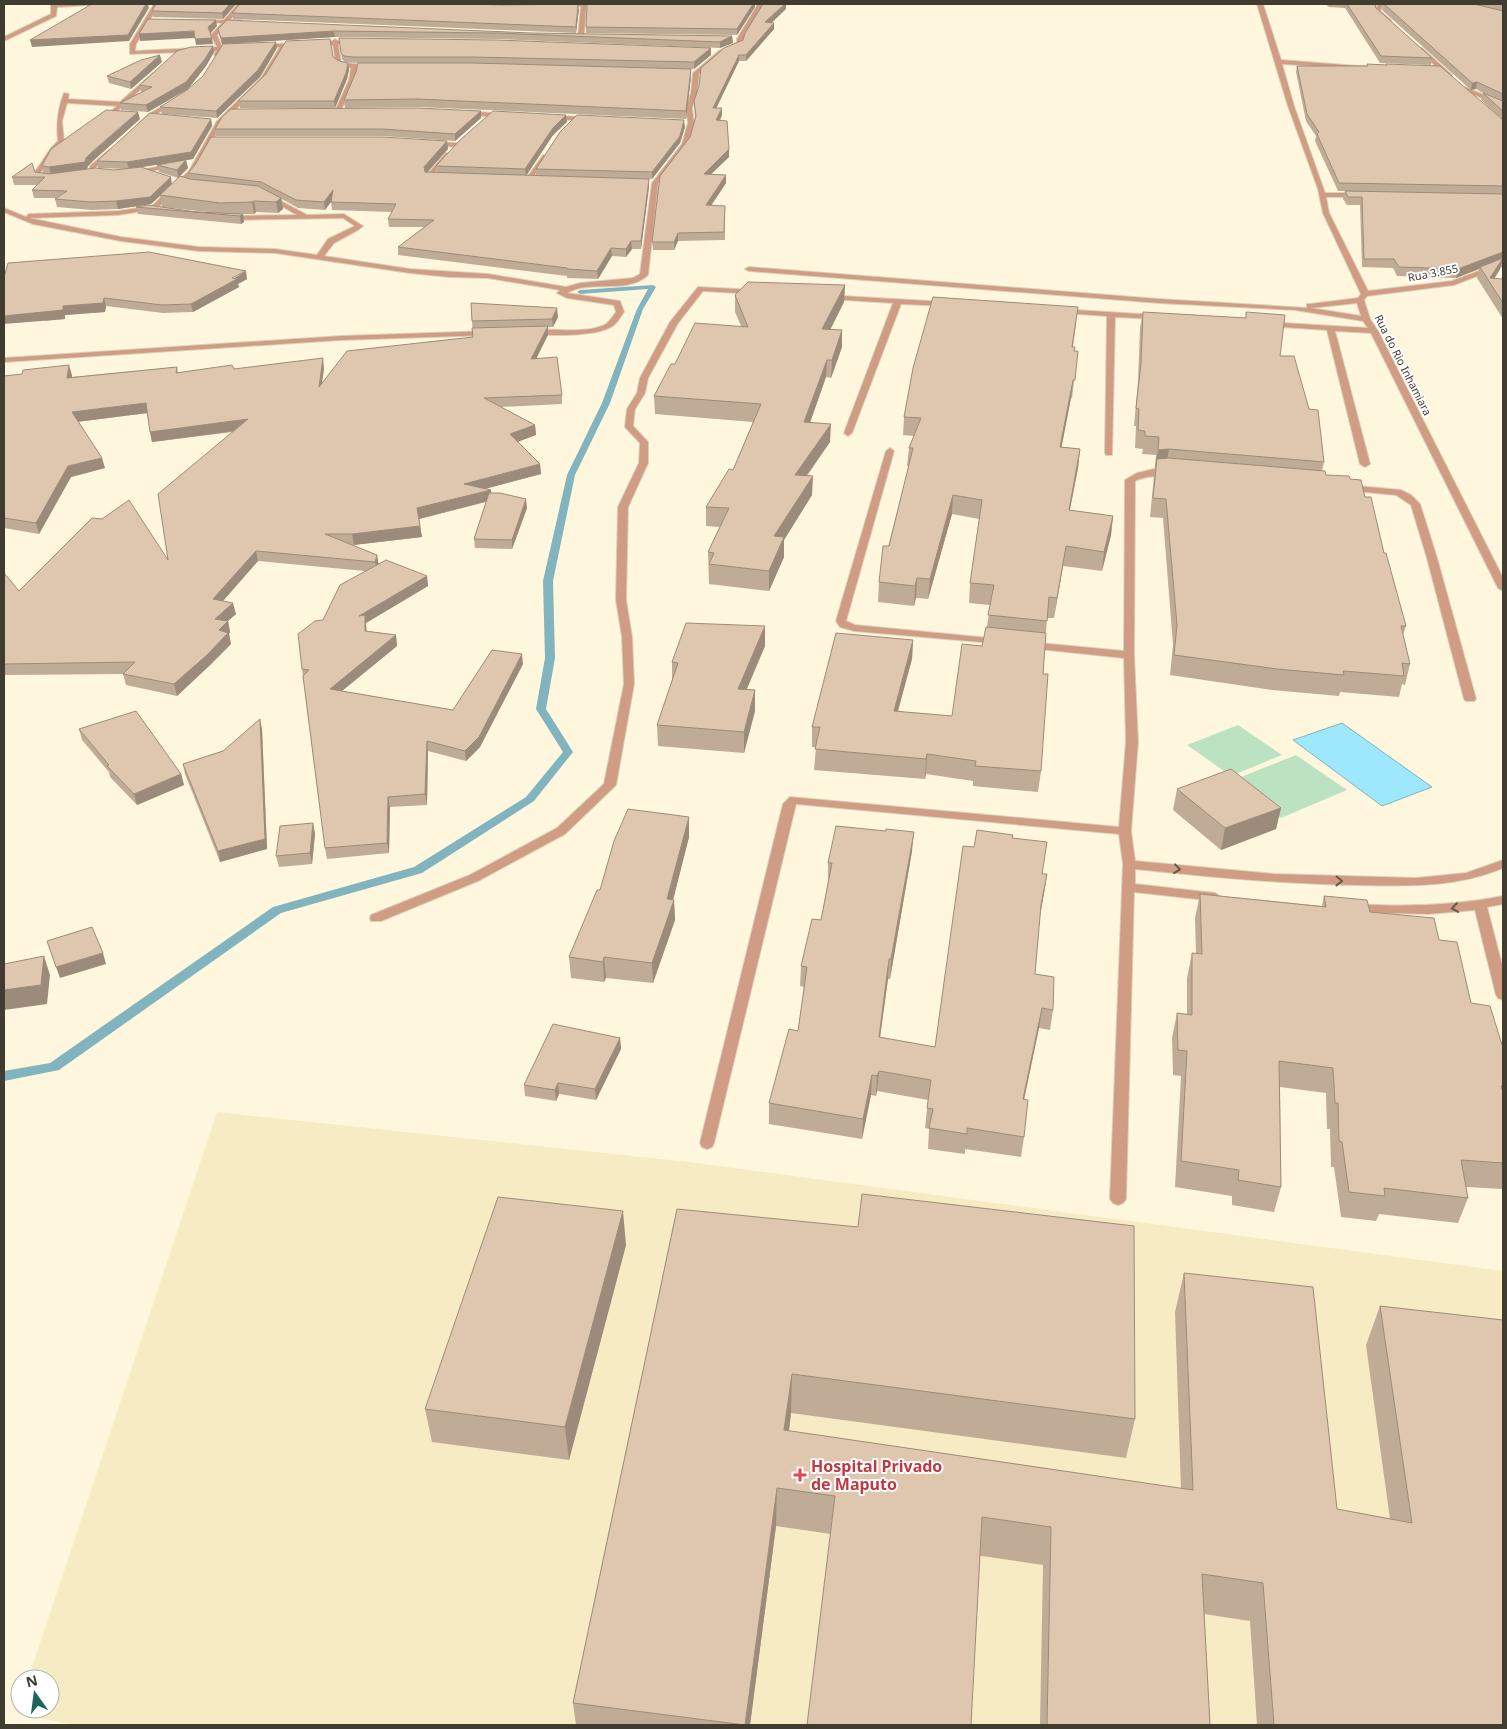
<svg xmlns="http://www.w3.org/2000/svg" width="1507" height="1729" viewBox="0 0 1507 1729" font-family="'Noto Sans',sans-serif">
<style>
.built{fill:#f7ebc3}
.green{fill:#bce3c1}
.water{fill:#9de8fd;stroke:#81b4bf}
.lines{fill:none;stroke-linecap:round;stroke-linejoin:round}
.stream{fill:#81b4bf;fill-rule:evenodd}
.minor-casing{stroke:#d9d2ba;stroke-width:2}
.minor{fill:#d09c83;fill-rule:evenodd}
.wall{fill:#c0ab96;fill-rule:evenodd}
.shaded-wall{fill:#9c8b7a}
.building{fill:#dfc7af;stroke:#9c8b7a}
.oneway{stroke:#6b5948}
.health-dot{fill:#e0444e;stroke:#fff;stroke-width:2}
.labels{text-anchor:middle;stroke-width:4;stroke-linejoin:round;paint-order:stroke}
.far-street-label{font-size:11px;fill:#403c2f;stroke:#fff}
.near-health-label{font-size:16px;font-weight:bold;fill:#be3a42;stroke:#fff;text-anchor:start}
</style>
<rect width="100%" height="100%" fill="#fff7dd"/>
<!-- built -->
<path class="built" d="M217 1112 689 1162 1503 1271V1725H73L17 1713 20 1704V1709H50V1679H28Z"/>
<!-- green -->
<path class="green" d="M1238 725 1282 755 1231 776 1187 745Z
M1296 755 1347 790 1281 818 1231 781Z"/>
<!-- water -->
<path class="water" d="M1342 723 1432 787 1382 806 1293 740Z"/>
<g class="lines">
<!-- stream -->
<path class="stream" d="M653 285 656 287 643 309 610 403 575 475 553 581 555 658 546 709 573 752 534 801 422 873 281 913 59 1070 4 1081V1071L50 1063 273 907 414 867 526 797 563 752 536 709 545 658 543 581 567 475 602 403 637 309 648 289 580 294 577 292 580 290Z"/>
<!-- minor casing -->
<g class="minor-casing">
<path id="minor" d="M51 4H109L57 7 56 16 4 41V37L51 14Z
M154 4H159L136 44 135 51 217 47 211 35 222 23 198 21 224 20 238 4H243L230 20H241L243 23H227L217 35 222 47 238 48 222 50 217 57 214 55 216 51 130 54V44Z
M561 4H622L586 6 584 36 581 38 578 36 581 6 563 7Z
M758 4H764L743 39 742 45 723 53 699 74 697 93 692 108 694 123 688 144 658 183 648 275C626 295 591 279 567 293L620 301 624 312C620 317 617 324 611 327 594 337 547 336 528 333V329H531C551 329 589 334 606 324 610 321 613 316 616 312L614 305 567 298 557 293 560 290 488 278 449 277 410 273 275 253 199 251 121 241 33 224 4 212V208L26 217 29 214 118 211 152 206 189 171 217 121 261 78 280 47 260 48 258 45 332 41 335 39 338 41 355 40 357 43 338 44 341 62 376 67 357 69 355 80 340 112 335 111 349 80 351 68 336 64 333 45 285 47 265 80 222 123 194 173 156 209 118 215 29 218 121 237 199 247 275 249 317 255 328 239 355 226 343 218 226 220 223 218 226 216 297 215 266 197 265 196 268 194 307 215 344 214 361 225 363 226 358 230 334 243 324 256 410 269 488 274 566 287 580 283 633 278 640 274 652 183 682 144 688 123 686 108 691 93 693 73 719 51 737 43V39Z
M1257 4H1263L1281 60 1372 67 1369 69 1282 64 1294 106 1325 193H1361L1364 195 1361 197H1326L1329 213 1368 291 1452 281 1503 262V266L1454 285 1367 296 1364 300 1370 319 1378 331 1503 578V591L1498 588 1371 333 1335 331 1370 464 1365 467 1360 464 1327 330 1267 326 1263 324 1267 322 1368 328 1363 321 1295 310 1159 303 749 271 745 269 749 267 1159 299 1307 308V304H1310L1358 298 1361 294 1323 213 1318 189 1288 106ZM1357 303 1361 316 1311 308Z
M1379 4H1384L1380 11 1391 20V22H1387L1374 11Z
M1418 48H1422L1452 75V77H1448L1418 50Z
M153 73 155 76 114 114 109 113 117 106 67 103 62 121 64 141 55 150 41 172 42 175 53 178 50 180 37 178 35 172 51 148 58 141C56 123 58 108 64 93L69 94 68 99 120 102Z
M1465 87 1503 103V107L1463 90Z
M176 98 178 101 153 116 143 125H139V123L149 114Z
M466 111 506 114 509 116 506 118 464 114Z
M551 116 591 117 594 119 591 121 549 119Z
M432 142 457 143 460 145 457 147 430 145V143Z
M109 150 111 151V153L95 168V170L108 172V174L90 172V166Z
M446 153 451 154 430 178H426V176Z
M543 155 548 156 531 180H527L526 179Z
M173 164 175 165V167L131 174 128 172Z
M698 287 755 290 759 292 755 294 703 291 678 323 648 378 645 393 635 409 633 426 648 442V463L628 507 626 600 632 637 634 684 616 785 565 834 478 881 381 921H371L370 918 371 915 470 875 557 828 604 784 624 684 622 637 616 600 618 507 639 463 640 443 625 427 627 409 637 393 640 378 670 322Z
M825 295 947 302 951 304 947 306 901 304 852 433 848 436 844 433 893 303 828 299 824 297Z
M1059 309 1157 315 1161 317 1157 319 1115 317 1112 455H1106L1105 453 1107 316 1062 313H1059Z
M489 331H492V335L341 340 4 362V358L341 336Z
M890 448 894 451 846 621 855 625 1000 639 1005 642 1004 644 854 631 840 627 836 621 886 451Z
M1154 469 1170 470 1175 473C1169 477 1148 474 1135 481L1134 655 1138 742 1131 831 1135 861 1274 874 1416 878 1466 873 1503 860V868C1455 888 1409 886 1358 885 1283 884 1209 877 1135 869V884L1215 893 1221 897 1215 901 1134 892 1126 1199 1123 1203 1118 1205 1113 1203 1110 1199 1123 864 1119 834 796 804 714 1143 712 1147 707 1149 702 1147 700 1143 783 804 790 797 1119 827 1126 742 1124 658 1029 648 1024 645 1029 642 1124 651 1125 480 1137 473Z
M1347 485 1401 490 1411 495 1420 504 1437 558 1476 699 1474 701H1466L1464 699 1427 558 1411 505 1396 495 1344 490 1342 488Z
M1503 896V904L1487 907 1503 969V1000L1498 998 1496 995 1475 910 1428 914 1352 912 1346 908 1352 904C1403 907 1453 906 1503 896Z"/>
</g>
<!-- minor -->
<use href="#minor" class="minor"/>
</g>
<!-- wall -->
<path class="wall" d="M236 4 223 19 153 17 152 11Z
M755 4V7L737 35 586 33V27Z
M1325 4H1377L1376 8 1432 58 1431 65 1380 63 1345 8 1329 7Z
M1384 4H1503V120L1481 100 1483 93 1476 89 1471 90 1382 10Z
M579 9 576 33 233 19 232 13Z
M786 9 771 23 774 29 746 61H739L716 108H722V115L720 121 729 157 711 174 726 183 711 206H725V240L678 241 674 250H653L652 242 690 137 695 118 694 101 743 40Z
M218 29 732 36 733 43 720 48 497 39 335 37 222 44 219 35Z
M339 38 711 48V55L694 69H691V77L686 119 418 107 345 108 344 100 356 72 358 63 345 62 342 59Z
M277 48 260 77 217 118 162 114 160 107Z
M214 52 206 66 188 89 148 112 121 110 120 103 142 92H141L140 85Z
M333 57 339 61 348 63 349 70 347 79 335 108H240L238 101 266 74Z
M162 62 131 89 109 83 107 76Z
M1367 64 1386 65V64L1503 120V261L1500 269 1494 279H1503V319L1477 278 1479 269 1456 278 1397 276 1393 268 1362 267 1360 205H1347L1343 199 1345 191H1338L1315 141 1316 136 1306 121 1296 72 1297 66H1367Z
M481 111V118L455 141 383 136H216L215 129Z
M140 119 94 160 88 166 87 169 114 170 126 169 98 168 97 161 211 119 212 126 193 159 185 160H186L188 168 179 177 189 178 188 173 447 141 448 149 427 172 437 173 436 166 567 122 553 135 526 176H536V169L685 127 680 143 652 179 601 178 649 187 641 249H632L626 257 612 256 598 279 567 278V276L398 255V247L424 227H389L388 219 392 212 332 210 331 202 325 210 298 208 282 199 283 209 278 213 256 212 254 214H243L244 222 241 224 138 214 136 207 208 212 162 207 160 196 151 204 118 209 92 210 57 207 55 199 56 198H34L32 190 38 185H14L12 177 35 172 51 174 43 173 42 166ZM181 161 157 165 159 172 178 178 172 184 136 168Z
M4 277 247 279 238 284 239 287 193 312 163 313 106 306 105 312 65 315V319L45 321Z
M845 285 844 302 830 330H842V347L831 378 826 377 810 422 830 442 807 476 812 495 784 540V557L769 591 709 584 708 552 720 527 706 526V507L733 470 753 422 655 414 654 396 675 364 741 326 735 312V295Z
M471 303 558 317 553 327H548V335L536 359 562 395V404L501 407 535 425 536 435 518 442 540 464 541 474 485 489 491 493 527 508 512 549 475 548 474 539 486 502 419 519 422 537 352 545 377 555 378 564 427 576 428 586 366 623 367 631 396 635 397 646 342 691 453 710 523 664 480 747 466 761 428 751 427 805 390 807 389 853 327 859 325 848 302 669 323 620 365 571 258 561 223 601 236 614 228 621 230 632 229 634 231 644 209 666 177 696 126 685 123 674 4 675V573L19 591 168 560 233 432 152 442 147 413 78 422 105 468 71 477 39 534 4 528V376L22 374 72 375V377L177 367 178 373 234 369 324 368 322 382 473 337Z
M1143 312 1280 356 1324 462 1322 471 1326 475 1350 479 1365 497 1384 553 1406 626 1403 635 1410 664 1405 685 1402 684 1399 697 1340 692 1339 696 1272 690 1170 675 1173 645 1163 518 1150 517 1156 455 1142 454 1143 449 1135 448 1136 426H1134L1138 381 1140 328Z
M1076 324 1073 347 1074 351H1078L1072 398H1071L1061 447 1080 449 1078 468 1070 510 1113 516 1111 535 1102 571 1063 566 1054 618H1047L1043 674 1041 771 1038 792 973 786V781L926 774 925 779 814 770 816 747H812V727L913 640 912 659 898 712 952 716 982 646 987 627 990 605 969 603 970 583 979 519 952 514 928 599 916 598 914 606 878 602 879 582 909 466H907L909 448 914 436 903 435 904 417Z
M765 626V646L747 689 755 690V711L744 753 658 746 657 725 672 681V662Z
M79 729 181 774 184 785 137 805 110 777 109 772 82 740Z
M262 729 267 849 220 862 185 774 183 764 223 751Z
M1177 789 1281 808 1276 829 1221 850 1173 810Z
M689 817V837L673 900H674L675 920 653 983 606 978 604 982 571 978 569 957 600 890Z
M313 823 315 834 312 864 279 867 276 856Z
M1012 838 1043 874H1047L1040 916 1035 974 1053 1010 1050 1030 1039 1028 1024 1099V1137L1021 1157 965 1149V1154L928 1149 929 1129 925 1128 928 1100 877 1091 876 1096 871 1095 862 1139 769 1124V1103L798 1031 804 987 800 986 801 966 821 920 828 882V863L912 851 890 979H888L880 1038 935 1047 974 847Z
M1200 894 1322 906 1324 896 1370 912 1439 940 1471 1003 1503 1048V1189L1466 1187 1468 1198 1458 1223 1379 1214 1376 1221 1341 1217 1334 1167H1331L1330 1129H1327L1326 1093 1280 1087 1281 1187 1274 1212 1232 1205V1196L1175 1187 1181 1076 1173 1075 1172 1038 1177 1013 1187 1014V978L1192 953H1196L1195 918Z
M620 1038 621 1049 596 1100 559 1094 556 1101 525 1096 524 1085Z
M677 1209 1135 1419 1126 1458 791 1413 789 1431 1181 1489 1175 1312 1184 1273 1337 1509 1390 1519 1366 1345 1380 1306 1503 1725H1257L1250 1621 1204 1614 1210 1725H1040L1043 1565 776 1526 750 1725H576L573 1703Z
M626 1245 569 1460 432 1442 425 1409Z"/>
<!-- shaded-wall -->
<path class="shaded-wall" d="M146 4H148L149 8 129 41 32 47 30 40Z
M230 4H236L223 19 222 13Z
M579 4V9L576 33V27Z
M752 4H755V7L737 35V29Z
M785 4H786V9L765 29V22Z
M216 20 217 26 210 34 208 27Z
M774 23V29L746 61V55Z
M194 31 195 38 140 41 139 34Z
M334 31 335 37 222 44 221 38Z
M732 36 733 43 720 48V42Z
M212 38 213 44 196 45 195 39Z
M276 42 277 48 260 77 217 118 216 111Z
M213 46 214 52 206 66 188 89 148 112 146 105Z
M711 48V55L694 69V62Z
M160 55 162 62 131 89 130 82Z
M739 55V61L713 115V108Z
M348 63 349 70 347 79 335 108 334 101Z
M691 69V77L686 119V111Z
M1477 82 1476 89 1471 90 1472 83Z
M722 108V115L716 127V120Z
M481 111V118L455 141V134Z
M138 112 140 119 94 160 88 166 87 169 51 174 49 167 86 158Z
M566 115 567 122 553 135 526 176 525 169 553 128Z
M211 119 212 126 193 159 129 169 127 162Z
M684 120 685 127 680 143 652 179V172Z
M447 141 448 149 425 175 424 167Z
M729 149V157L704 181V174Z
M186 160 188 168 178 178 177 170Z
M726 175V183L706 213V205Z
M171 177 172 185 151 204 118 209 116 201Z
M649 179V187L641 249V241Z
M333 190 334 198 325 210 324 202Z
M281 198 283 209 278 213 276 202Z
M254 201 256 212 254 214 252 202Z
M243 214 244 222 241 224 240 216Z
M678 233V241L674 250V242Z
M631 241 632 249 626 257V249Z
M611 248 612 256 598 279 597 271Z
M1503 252V259V258L1500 269 1491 284 1490 278 1480 267 1479 269 1456 278 1458 269Z
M246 271 247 279 238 284 239 287 193 312 191 304Z
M845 285 844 302 822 346V329Z
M104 298 106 306 105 312 65 315V319L4 324V316L63 306Z
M557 308 558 317 553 327 552 319Z
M548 326V335L531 369V359Z
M842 330V347L831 378 832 360Z
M323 358 324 368 320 397 319 387Z
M827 360 826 377 804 440V422Z
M69 365 72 375 70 387 67 378Z
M1073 380 1071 398 1058 466 1060 447Z
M146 403 148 413 75 422 72 412Z
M248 419 250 429 152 442 150 432Z
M831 424 830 442 794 493 795 475Z
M535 425 536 435 511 444 510 434Z
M1080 449 1078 468 1066 529 1069 510Z
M1169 449 1166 467 1157 459 1155 468 1158 450Z
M102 458 105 468 71 477 39 534 36 523 68 466Z
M540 464 541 474 465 494 464 484Z
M813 476 812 495 784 540V557L769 591V571L774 536Z
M491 490 492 500 419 519 417 508Z
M953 495 952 514 928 599 930 579Z
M526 499 527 508 512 549V540Z
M1113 516 1111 535 1102 571 1104 552Z
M420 526 422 537 354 545 352 534Z
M1066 546 1063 566 1054 618 1057 598Z
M256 551 258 561 215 610 213 599Z
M377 555 379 566 377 572 375 562Z
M427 576 428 586 366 623V641L359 616Z
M917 578 916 598 914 606 915 586Z
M233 603 236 614 228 621 230 632 229 634 231 644 209 666 177 696 174 684 215 619Z
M765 626V646L738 709V689Z
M396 635 397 646 332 699 330 689Z
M913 640 912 659 892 731 894 711Z
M522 654 523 664 480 747 466 761 465 751Z
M755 690V711L744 753V732Z
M260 719 262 729 267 849 220 862 218 851Z
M427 741 428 751 427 805 425 794Z
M927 754 926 774 925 779 926 759Z
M181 774 184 785 137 805 134 794Z
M388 797 390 807 389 853 387 843Z
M1281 808 1276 829 1221 850 1225 828Z
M689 817V837L671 908 674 900 675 920 653 983 652 963 667 899Z
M313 823 315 834 312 864 310 853Z
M914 832 912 851 890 979 891 959Z
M1047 874 1044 894 1038 925 1041 905Z
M103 953 106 964 60 978 56 967Z
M44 956 50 975 47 1004 4 1010V990Z
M604 957 606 978 604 982 603 962Z
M889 959 888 979 877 1058 879 1037Z
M1042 1008 1039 1028 1020 1119 1023 1099Z
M620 1038 621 1049 596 1100 595 1089Z
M879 1071 877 1091 876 1096 877 1076Z
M872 1075 871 1095 862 1139 863 1119Z
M558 1083 559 1094 556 1101 555 1090Z
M623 1211 626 1245 569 1460 565 1427Z
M792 1374 791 1413 784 1469V1430Z
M777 1488 776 1526 750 1725H745Z"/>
<!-- building -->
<path class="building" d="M92 4H146L128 35 30 40Z
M156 4H230L222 13 152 11Z
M240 4H472L502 5 578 4 576 27 232 13Z
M587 4H753L737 29 586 27Z
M763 4H785L765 22 774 23 746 55H739L713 108H722L716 120 727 121 729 149 704 174 726 175 706 205 725 206 724 232 678 233 674 242H652L660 176 690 137 696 116 694 101 699 86 701 68 724 48 743 40 745 33Z
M1347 4H1376L1375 7 1432 58 1381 56Z
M1384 4H1474L1503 11V94L1477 82 1472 83Z
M148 19 216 20 208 27 212 38 195 39 194 31 139 34Z
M227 20 531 33 732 36 720 42 497 33 334 31 221 38 218 29Z
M339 38 496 40 711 48 694 62 473 57H353L344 56 341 53Z
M330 39 333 57 339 61 348 63 346 73 334 101H238L266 74 286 41Z
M276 42 258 70 216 111 160 107 187 90 203 76 223 44Z
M213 46 205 59 186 82 146 105 120 103 152 87 140 85 177 51 191 47Z
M160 55 130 82 107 76 141 60Z
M358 63H473L691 69 686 111 417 99 344 100 356 72Z
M1367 64 1387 65 1386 64 1440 66 1503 120V186L1339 183 1317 134 1319 132 1307 114 1297 66H1368Z
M1483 93 1503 101V111Z
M417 108 481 111 455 134 382 129H215L222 117 231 109Z
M106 110 138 112 92 152 86 158 85 162 49 167 42 166 51 149Z
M493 111 566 115 553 128 525 169 436 166 460 140Z
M150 113 211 119 191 152 127 162 97 161Z
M577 115 684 120 680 136 652 172 536 169 560 132Z
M211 137H382L447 141 424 167 425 172 649 179 641 241H631L626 249 611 248 597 271 567 269V268L398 247 434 220 388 219 396 204 331 202 333 190 324 202 296 200 261 182 188 173 195 165Z
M185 160H186L177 170 157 165Z
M32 163 35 172 49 174 95 168 114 170 141 167 171 177 150 197 116 201 90 202 55 199 67 191 32 190 45 177H12Z
M180 176 190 179 258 186 281 198 276 202 254 201 252 202 220 203 160 195Z
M1345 191 1503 194V252L1458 269 1399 267 1394 259H1364L1362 197H1348Z
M148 205 196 212 243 214 240 216 136 207Z
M149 252 246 271 232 278 237 279 191 304 162 305 104 298 103 303 63 306V310L4 316V277L8 263Z
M1503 258 1490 278 1503 279V303L1480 267Z
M748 282 845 285 822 329 842 330 832 360H827L804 422 831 424 795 475 813 476 774 536 784 537 769 571 709 564 714 553 708 552 729 508 706 507 729 469 733 470 761 404 654 396 671 364H675L695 323 748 327 735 295Z
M933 297 1078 307 1072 347H1075L1074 351H1078L1075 380H1073L1060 447 1080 449 1069 510 1113 516 1104 552 1066 546 1057 598 1049 597 1047 621 988 615 994 585 970 583 982 500 953 495 930 579 917 578 915 586 879 582 883 546H889L913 448H909L921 418 904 417 913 368Z
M471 303 557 308 552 319 472 321Z
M1143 312 1246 318V312L1285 315 1280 356H1294L1309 409 1318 410 1324 462 1169 449 1158 450 1159 437 1145 436V431L1138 430 1139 409 1136 408 1141 363Z
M548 326 531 359 557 357 562 395 484 398 535 425 510 434 540 464 464 484 491 490 417 508 420 526 352 534H325L377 555 375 562 256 551 213 599 233 603 215 619 228 621 219 630 228 633 207 655 174 684 123 674 135 662 4 664V573L19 591 92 518 102 519 129 500 168 560 158 494 248 419 150 432 146 403 72 412 102 458 68 466 36 523 4 518V376L22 374 23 370 69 365 67 378 177 367 176 373 232 365 234 369 323 358 319 387 347 351 473 337 472 328Z
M1169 458 1325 471 1326 475 1349 476 1350 479 1361 480 1365 497H1371L1384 553H1386L1406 626H1401L1410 664 1402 663 1404 676 1343 671 1344 675 1277 669 1174 655 1177 625 1166 499 1153 498 1157 459Z
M489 493H500L526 499 512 540 474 539Z
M386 560 427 576 359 616 365 615V631L396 635 330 689 453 710 492 650 522 654 479 737 465 751 427 741 425 794 388 797 387 843 325 848 303 676 309 670 302 669 298 634 315 621 323 620 340 585Z
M686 623 765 626 738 689 755 690 744 732 657 725 678 663 672 662Z
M986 627 1046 633 1043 674H1048L1041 771 975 766 976 761 927 754 926 759 815 749 820 727H812L836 633 913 640 894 711 952 716 962 644 982 646Z
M136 711 181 774 134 794 107 766 109 765 79 729Z
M260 719 265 839 218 851 183 764 223 751Z
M1231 769 1281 808 1225 828 1177 789Z
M628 809 689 817 667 899 674 900 652 963 604 957 603 962 569 957 597 890H600L614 841Z
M313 823 310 853 276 856 280 826Z
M836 826 886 831V829L914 832 891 959H889L879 1037 935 1047 963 846 974 847 977 830 1013 835 1012 838 1047 842 1042 874H1047L1041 905 1035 974 1054 977 1053 1010 1042 1008 1023 1099 1028 1100 1024 1137 967 1128V1134L929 1128 933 1109 927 1108 931 1080 879 1071 877 1076 872 1075 863 1119 769 1103 789 1029 798 1031 807 967 801 966 812 919 821 920 832 863H828Z
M1200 894 1326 907 1324 896 1367 900 1370 912 1434 918 1439 940 1457 942 1471 1003 1490 1006 1503 1048V1086H1501L1503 1092V1163L1461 1160 1468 1198 1384 1188 1385 1196 1349 1192 1342 1142 1339 1141 1338 1103H1335L1333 1068 1279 1061 1281 1187 1238 1180 1239 1170 1181 1161 1187 1051 1178 1050 1177 1013 1192 1015V953L1202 954Z
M92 927 103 953 56 967 47 941Z
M44 956 41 985 4 990V964Z
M553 1024 620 1038 595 1089 558 1083 555 1090 524 1085Z
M862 1194 1134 1226 1135 1419 792 1374 784 1430 1193 1490 1184 1273 1313 1287 1337 1509 1412 1523 1380 1306 1503 1320V1725H1274L1263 1583 1202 1574 1210 1725H1047L1051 1527 982 1517 971 1725H807L835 1496 777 1488 745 1725 573 1703 677 1209 858 1227Z
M498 1197 623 1211 565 1427 425 1409Z"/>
<!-- one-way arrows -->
<defs><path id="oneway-chevron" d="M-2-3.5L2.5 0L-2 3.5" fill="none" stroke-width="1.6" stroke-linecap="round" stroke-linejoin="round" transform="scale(1.25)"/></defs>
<g class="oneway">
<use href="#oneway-chevron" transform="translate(1177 869) rotate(7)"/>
<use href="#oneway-chevron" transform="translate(1339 881) rotate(1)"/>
<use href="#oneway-chevron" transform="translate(1455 908) rotate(172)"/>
</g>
<!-- markers -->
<path class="health-dot" d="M797.5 1467.5h5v5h5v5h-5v5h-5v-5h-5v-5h5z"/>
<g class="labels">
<!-- far-street labels -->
<g class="far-street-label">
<text transform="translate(1433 273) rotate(-11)" y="4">Rua 3.855</text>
<text transform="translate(1403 365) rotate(63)" y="4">Rua do Rio Inhamiara</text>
</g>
<!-- near-health labels -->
<g class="near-health-label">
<text x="811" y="1472">Hospital Privado<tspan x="811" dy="18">de Maputo</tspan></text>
</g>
</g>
<!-- border -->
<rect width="1507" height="1729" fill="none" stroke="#403c2f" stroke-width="10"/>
<!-- north arrow -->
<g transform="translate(35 1694) rotate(346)"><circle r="24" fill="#ffffff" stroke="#b3b1ac"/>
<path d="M0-4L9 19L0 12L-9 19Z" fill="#1d665c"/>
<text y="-8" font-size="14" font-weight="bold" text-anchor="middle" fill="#403c2f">N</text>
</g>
</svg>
